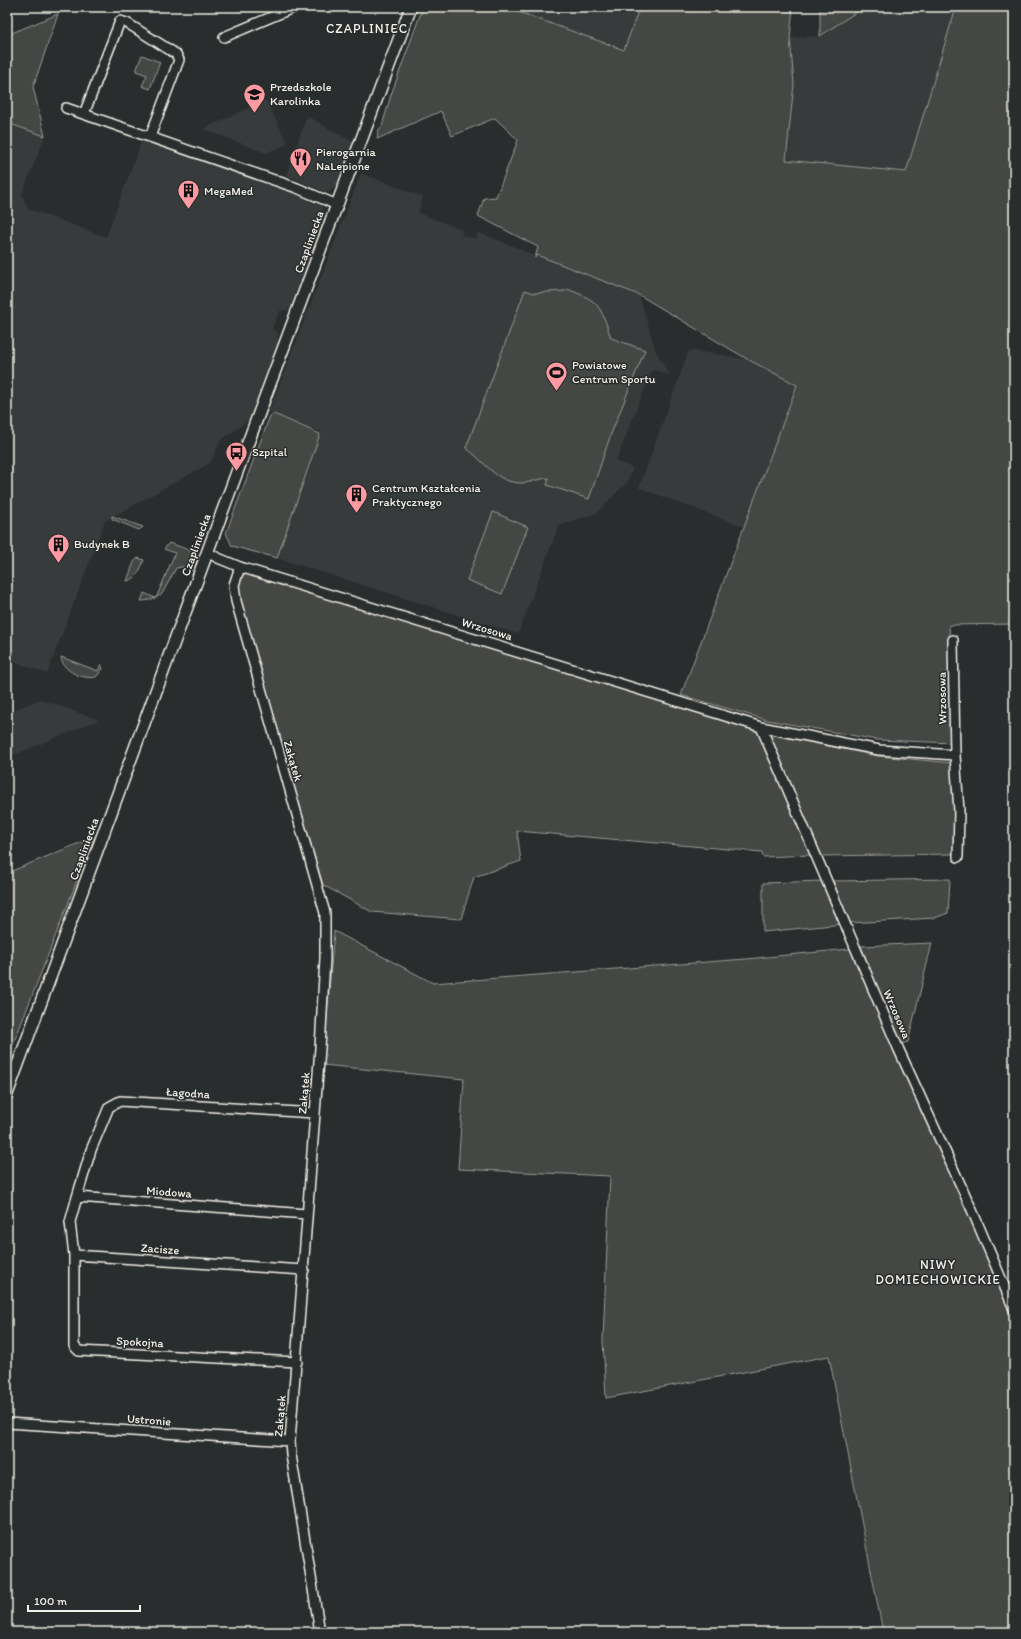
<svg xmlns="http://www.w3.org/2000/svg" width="1021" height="1639" font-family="Itim,sans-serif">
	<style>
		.built { fill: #373a3a }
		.green { fill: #444645; stroke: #9c9c96 }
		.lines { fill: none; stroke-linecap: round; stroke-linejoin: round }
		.minor-casing { stroke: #f4f1e8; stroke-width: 12 }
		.major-casing { stroke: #f4f1e8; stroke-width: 14 }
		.minor { stroke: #2a2d2e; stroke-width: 9 }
		.major { stroke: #2a2d2e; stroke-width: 11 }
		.labels { text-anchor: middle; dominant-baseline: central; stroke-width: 3; stroke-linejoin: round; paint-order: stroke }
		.poi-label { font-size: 12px; fill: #f4f1e8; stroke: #2a2d2e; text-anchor: start }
		.street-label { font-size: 12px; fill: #f4f1e8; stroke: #2a2d2e }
		.neighbourhood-label { font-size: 13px; letter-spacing: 1px; fill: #f4f1e8; stroke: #2a2d2e }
	</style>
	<rect width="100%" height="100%" fill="#2a2d2e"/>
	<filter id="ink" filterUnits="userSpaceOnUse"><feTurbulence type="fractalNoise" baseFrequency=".025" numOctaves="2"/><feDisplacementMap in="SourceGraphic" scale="8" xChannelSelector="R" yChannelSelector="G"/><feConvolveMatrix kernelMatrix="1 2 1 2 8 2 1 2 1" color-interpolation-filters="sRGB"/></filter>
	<g filter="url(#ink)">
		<!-- built -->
		<path class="built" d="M505,7h132l2,2 -15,41z
			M864,7h92l-50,165 -120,-12 8,-76 -4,-46 30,-2z
			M266,100l22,44 -22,9 -63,-24z
			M307,116l47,27 -17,43 -9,7 -42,-18z
			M7,124l38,12 -23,58 6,15 78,28 37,-100 91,31 88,38 4,9 -28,81 -10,14 -8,1 -8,18 5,3 2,12 -30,76 -28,20 -11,23 -105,58 -58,153 -40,-15z
			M361,173l62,24 -5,16 45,17 -2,5 15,4 2,-7 47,19 10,6 2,-2 102,40 17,57 14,23 -18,-5 -36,91 17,7 -6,14 -30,31 -38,12 -41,109 -241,-76 44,-126 -52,-20z
			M689,350l58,9 50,26 -53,142 -105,-39z
			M40,699l59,21 -90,37 -2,-4v-40z"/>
		<!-- green -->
		<path class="green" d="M423,7h82l119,43 15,-41 53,2 6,-4h95l-3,31 4,46 -8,76 120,12 50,-165h58v617l-65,1 3,81 3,37 -77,-3 -111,-20 -86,-25 116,-310 -50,-26 -108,-64 -102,-40 -2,3 3,-11 -60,-31 6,-18 12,-1 22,-57 -23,-22 -43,18 -11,-25 -64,28 1,-8 4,-5 9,-31z
			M820,7h44l-44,29z
			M58,14l-25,73 12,49 -38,-13v-88z
			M142,55l18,7 -10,27 -8,-3 5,-11 -11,-4z
			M567,289c33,12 33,16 44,49l34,12 -34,84 -22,65 -42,-14 2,-7c-9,0 -18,5 -27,5 -27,0 -37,-22 -56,-35l59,-158 9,3 31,-2z
			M274,414l46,20 -43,124 -45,-12 -6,-13 44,-117z
			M493,512l35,15 -26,67 -35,-14z
			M112,516l31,11 -4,3 -27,-11z
			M169,543c16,6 32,7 25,28l-12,-4 -6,1 -14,26c-6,4 -13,7 -21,7l3,-8 11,5 2,-2 18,-43 -11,-4z
			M138,558l6,2c-4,9 -6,19 -17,21l7,-19z
			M244,571l514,159 52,125 -47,2 -1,-5 -245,-21 4,30 -47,16 -13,42 -89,-7 -49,-27 -84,-282v-17z
			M61,657l37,14 3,-7 2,5 -7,8c-13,3 -34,-6 -35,-20z
			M768,732l31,8 79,16 75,7 3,43 -3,48 -132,2z
			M94,837l-87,223v-187z
			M950,879l-2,34 -13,5 -85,5 -17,-42z
			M823,881l20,43 -80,8v-49z
			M334,931l99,52 313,-24 104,-10 132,295 32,80v308h-131l-54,-276 -223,42 -3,-58 7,-164 -152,-7 6,-90 -141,-14z
			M932,943l-24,99 -9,2 -38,-98z"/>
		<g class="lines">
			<defs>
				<path id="minor" d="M224,37l71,-30
					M66,108l231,80 40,17
					M84,114l36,-93 7,2 49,31 3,6 -29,77
					M207,552l11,6 22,9 521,160 118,23 76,5
					M240,567l-6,18 2,16 89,312v45l-5,90 -30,393 1,14 29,177
					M953,640l2,115 4,56 -1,46
					M761,727l138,323 73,160 42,99
					M77,1197l-7,25 4,33 230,15
					M307,1214l-230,-17 14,-47 18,-43 11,-6 194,12
					M74,1255v91l5,5 218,11
					M7,1423l283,18"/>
				<path id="major" d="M7,1094l230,-622 174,-465"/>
			</defs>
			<!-- minor casing -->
			<use href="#minor" class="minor-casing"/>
			<!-- major casing -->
			<use href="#major" class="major-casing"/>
			<!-- minor -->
			<use href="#minor" class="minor"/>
			<!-- major -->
			<use href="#major" class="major"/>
		</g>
	</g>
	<!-- icons -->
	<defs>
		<symbol id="school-pin" viewBox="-11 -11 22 30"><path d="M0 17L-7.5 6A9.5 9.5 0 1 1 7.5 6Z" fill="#ff9aa2" stroke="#2a2d2e"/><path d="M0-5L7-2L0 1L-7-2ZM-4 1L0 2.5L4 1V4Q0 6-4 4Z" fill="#111"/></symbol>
		<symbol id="restaurant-pin" viewBox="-11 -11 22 30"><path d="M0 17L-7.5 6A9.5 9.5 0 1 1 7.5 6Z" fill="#ff9aa2" stroke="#2a2d2e"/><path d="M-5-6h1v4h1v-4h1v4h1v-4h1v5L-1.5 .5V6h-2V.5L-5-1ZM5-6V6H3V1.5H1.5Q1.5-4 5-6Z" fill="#111"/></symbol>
		<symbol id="building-pin" viewBox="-11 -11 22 30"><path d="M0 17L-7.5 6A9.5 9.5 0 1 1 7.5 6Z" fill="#ff9aa2" stroke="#2a2d2e"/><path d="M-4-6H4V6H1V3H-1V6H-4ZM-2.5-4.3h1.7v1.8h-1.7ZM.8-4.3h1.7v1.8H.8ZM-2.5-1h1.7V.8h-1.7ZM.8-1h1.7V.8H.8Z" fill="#111"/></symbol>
		<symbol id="stadium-pin" viewBox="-11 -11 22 30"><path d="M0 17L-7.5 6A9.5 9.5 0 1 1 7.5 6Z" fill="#ff9aa2" stroke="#2a2d2e"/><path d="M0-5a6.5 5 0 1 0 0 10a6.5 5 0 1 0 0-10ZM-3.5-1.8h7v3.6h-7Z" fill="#111"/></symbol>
		<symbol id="bus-pin" viewBox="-11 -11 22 30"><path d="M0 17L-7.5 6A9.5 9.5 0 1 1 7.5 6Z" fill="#ff9aa2" stroke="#2a2d2e"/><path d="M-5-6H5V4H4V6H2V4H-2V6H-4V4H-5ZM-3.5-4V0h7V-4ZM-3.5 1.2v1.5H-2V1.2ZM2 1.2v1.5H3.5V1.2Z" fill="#111"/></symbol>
	</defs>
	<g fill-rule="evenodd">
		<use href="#school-pin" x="242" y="82" width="25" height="34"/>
		<use href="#restaurant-pin" x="288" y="146" width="25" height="34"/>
		<use href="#building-pin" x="176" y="178" width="25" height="34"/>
		<use href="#stadium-pin" x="544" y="360" width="25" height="34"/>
		<use href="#bus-pin" x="224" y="440" width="25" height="34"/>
		<use href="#building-pin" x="344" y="482" width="25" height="34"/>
		<use href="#building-pin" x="46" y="532" width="25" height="34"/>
	</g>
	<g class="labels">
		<!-- poi labels -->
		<g class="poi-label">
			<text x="270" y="87">Przedszkole<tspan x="270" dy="14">Karolinka</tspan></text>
			<text x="316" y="152">Pierogarnia<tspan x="316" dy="14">NaLepione</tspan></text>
			<text x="204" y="191">MegaMed</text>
			<text x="572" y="365">Powiatowe<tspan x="572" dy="14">Centrum Sportu</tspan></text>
			<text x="252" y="452">Szpital</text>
			<text x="372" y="488">Centrum Kształcenia<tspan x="372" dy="14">Praktycznego</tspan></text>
			<text x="74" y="544">Budynek B</text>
		</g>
		<!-- street labels -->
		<g class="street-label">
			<text transform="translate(309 242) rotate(-70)">Czapliniecka</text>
			<text transform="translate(196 545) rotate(-70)">Czapliniecka</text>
			<text transform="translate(487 629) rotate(17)">Wrzosowa</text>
			<text transform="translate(942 698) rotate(-91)">Wrzosowa</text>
			<text transform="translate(293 761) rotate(74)">Zakątek</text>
			<text transform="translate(84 849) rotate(-70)">Czapliniecka</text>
			<text transform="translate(897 1014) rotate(67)">Wrzosowa</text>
			<text transform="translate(188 1093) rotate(4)">Łagodna</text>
			<text transform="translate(304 1093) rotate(-85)">Zakątek</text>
			<text transform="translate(169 1192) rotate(4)">Miodowa</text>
			<text transform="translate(160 1249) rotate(4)">Zacisze</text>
			<text transform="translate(140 1342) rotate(3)">Spokojna</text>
			<text transform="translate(280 1416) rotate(-85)">Zakątek</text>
			<text transform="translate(149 1420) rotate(4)">Ustronie</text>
		</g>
		<!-- neighbourhood labels -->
		<g class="neighbourhood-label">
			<text x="367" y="28">CZAPLINIEC</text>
			<text x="938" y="1264">NIWY<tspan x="938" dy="15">DOMIECHOWICKIE</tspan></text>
		</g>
	</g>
	<!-- margin -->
	<rect width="1021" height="1639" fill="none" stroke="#2a2d2e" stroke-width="24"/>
	<rect x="12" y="12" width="997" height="1615" fill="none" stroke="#f4f1e8" stroke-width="1.5" filter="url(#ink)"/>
	<!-- scale -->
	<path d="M28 1605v6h112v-6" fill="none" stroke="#f4f1e8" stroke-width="2"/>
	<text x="34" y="1605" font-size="12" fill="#f4f1e8" stroke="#2a2d2e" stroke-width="3" paint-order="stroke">100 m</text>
</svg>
